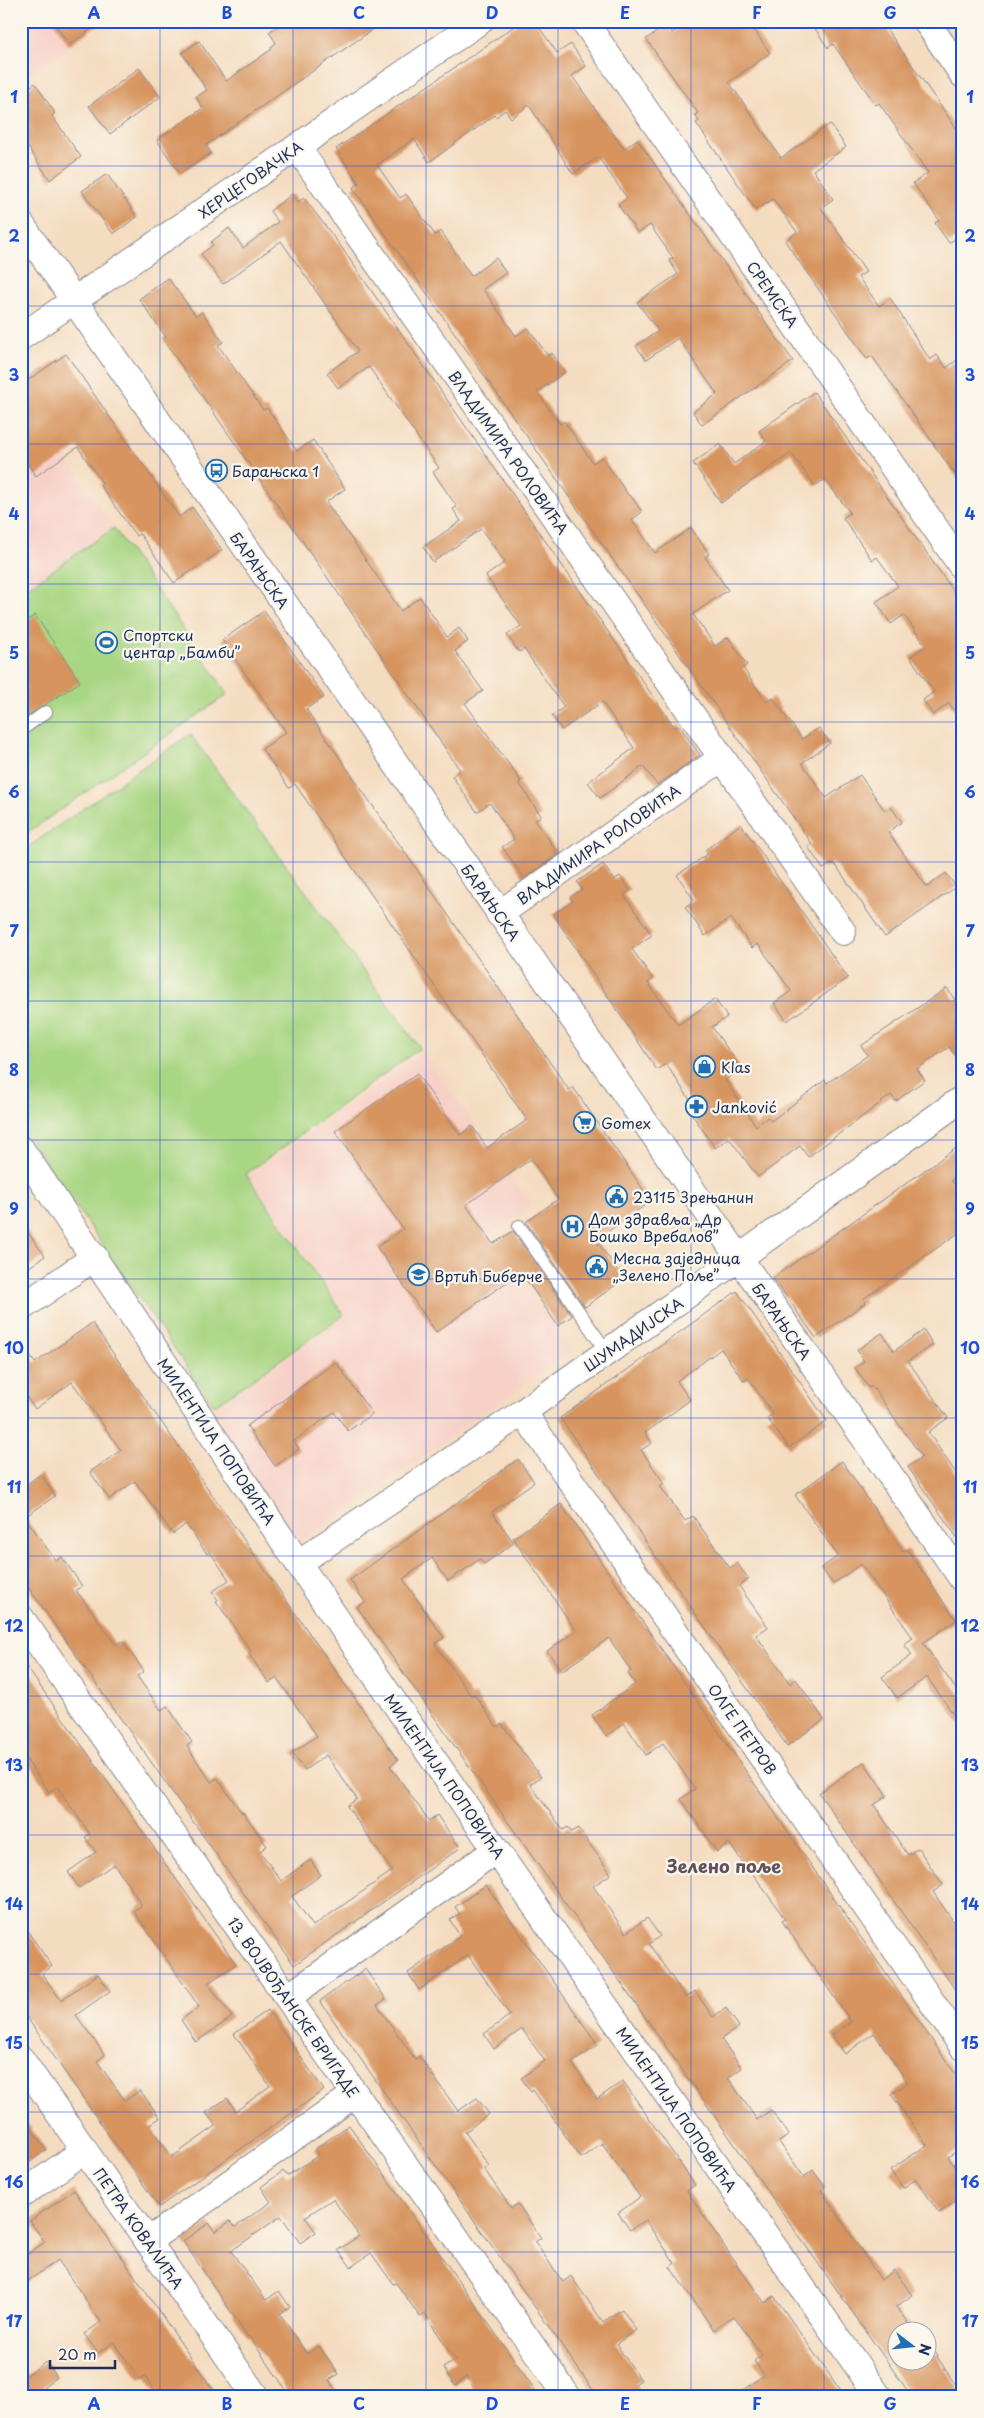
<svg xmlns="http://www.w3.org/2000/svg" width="984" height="2418" font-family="'Playpen Sans',sans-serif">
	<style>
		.built { fill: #f7d1c7 }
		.green { fill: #a9d683; stroke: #628270 }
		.building { fill: #d7945f }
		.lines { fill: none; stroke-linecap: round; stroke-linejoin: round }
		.service-casing { stroke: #88868f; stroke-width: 14 }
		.minor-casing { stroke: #88868f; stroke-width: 28 }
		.service { stroke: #fff; stroke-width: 12 }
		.minor { stroke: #fff; stroke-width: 26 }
		.grid { fill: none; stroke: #1d4ed8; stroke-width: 1; stroke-opacity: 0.55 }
		.labels { text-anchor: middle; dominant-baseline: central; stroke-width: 4.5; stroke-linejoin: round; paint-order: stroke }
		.street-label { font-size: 15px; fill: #1b2f5e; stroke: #fbf7ec }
		.poi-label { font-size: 15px; fill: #1b2f5e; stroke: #fbf7ec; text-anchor: start }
		.quarter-label { font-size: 18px; font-weight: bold; fill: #5d525e; stroke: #fbf7ec }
		.neatline { fill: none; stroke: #1d4ed8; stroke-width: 2 }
		.grid-label { font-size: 16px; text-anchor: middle; font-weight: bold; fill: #1d4ed8 }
	</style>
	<rect width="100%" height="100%" fill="#fbf7ec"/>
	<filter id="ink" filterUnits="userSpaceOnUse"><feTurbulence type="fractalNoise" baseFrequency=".02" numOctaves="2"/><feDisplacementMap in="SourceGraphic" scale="10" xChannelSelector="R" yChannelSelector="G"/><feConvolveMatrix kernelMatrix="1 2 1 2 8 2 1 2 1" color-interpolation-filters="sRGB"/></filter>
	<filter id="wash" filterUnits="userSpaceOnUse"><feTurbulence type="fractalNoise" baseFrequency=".0096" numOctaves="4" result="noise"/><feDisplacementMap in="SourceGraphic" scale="20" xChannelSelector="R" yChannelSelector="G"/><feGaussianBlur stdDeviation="1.12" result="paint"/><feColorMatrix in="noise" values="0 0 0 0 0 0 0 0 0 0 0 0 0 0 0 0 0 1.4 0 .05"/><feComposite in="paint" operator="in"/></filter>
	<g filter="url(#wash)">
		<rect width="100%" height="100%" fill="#f4dcc0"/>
		<!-- built -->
		<path class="built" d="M21,21h84l-84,59z
			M21,393l93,135 -93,64z
			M423,1052l108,153 -41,30 82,116 -278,196 -91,-129 144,-103 -98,-139z"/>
		<!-- green -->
		<path class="green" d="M114,528l114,166 -207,143v-245z
			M190,734l230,314 -174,126 98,141 -130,91 -193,-279v-275z"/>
		<g id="blocks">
			<!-- building -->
			<path class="building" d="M53,21h50l-34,24z
				M285,21h100l-179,124 5,8 -31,21 -23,-34 46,-32 -7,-11 11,-7 -25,-37 17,-12 27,40 46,-32 -1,-2 5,-4 -7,-11z
				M522,21h13l22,32 14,-9 15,22 -14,10 52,73 13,-10 156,222 -91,64 -9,-13 24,-18 -39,-56 -32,22 -10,-14 22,-15 -21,-29 41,-28 -9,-14 4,-2 -23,-33 -12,8 -20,-28 9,-7 -29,-41 -25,17 -44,-69 -18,13 -6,-8 -9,7 -1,-2 -66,47 -15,-23 -37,26 23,33 6,-4 29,41 6,-4 30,45 25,-18 10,15 -23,16 33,47 12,-8 20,28 4,-3 13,19 -28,20 23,32 4,-3 29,42 9,-6 27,39 1,-1 12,17 -10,8 23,33 36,-25 18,26 -4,3 23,33 -35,24 22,32 13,-9 19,28 -4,3 23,34 7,-4 29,41 17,-11 11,15 -28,20 24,35 34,-23 25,36 6,-4 11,15 -14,10 39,55 19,-14 10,14 -71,50 -48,-70 -4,-4 -10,6 -15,-22 4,-3 -459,-656 6,-5 -23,-34z
				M689,21h59l22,32 -41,29 52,76 49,-34 16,23 -33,23 20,29 -12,9 45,64 -8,5 21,29 11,-8 40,62 7,-5 9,13 17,-12v130l-91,-130 -5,3 -82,-118 12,-9 -24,-33 -17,11 -60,-87 3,-2 -4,-6 3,-2 -52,-74 21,-14 5,8z
				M810,21h71l82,117v95l-14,10 -14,-20 4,-3 -26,-37 15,-10 -49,-70 -3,2 -43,-61 -5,4z
				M139,68l21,29 -50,37 -21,-28z
				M35,83l20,30 -3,3 29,41 -31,23 -29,-43v-44z
				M107,174l30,43 -24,17 -31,-43z
				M292,194l6,8 6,-4 35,46 336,484 4,-3 21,30 -43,30 -14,-19 -43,32 -12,-16 46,-34 -32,-46 -40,28 -10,-14 12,-9 -40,-58 -5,3 -12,-17 14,-9 -35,-50 19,-14 -24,-33 -48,33 -10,-15 38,-26 -8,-12 4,-2 -24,-35 6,-4 -70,-101 -31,21 -11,-15 31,-22 -77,-110 -58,43 -22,-30 12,-9 -2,-3 18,-14 14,20 35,-26 -8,-11z
				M168,278l28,38 6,-4 21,30 -5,3 45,65 4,-2 30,43 16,-11 32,49 -19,13 75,109 19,-14 27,40 12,-9 9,13 -13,10 28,40 -18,12 56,78 -2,2 22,33 -6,4 21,30v6l-32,22 -22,-31 12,-8 -24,-36 -13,9 -25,-36 8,-6 -297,-431 3,-2 -27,-38z
				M66,354l113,163 13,-10 30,43 -48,33 -34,-49 -4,2 -36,-51 3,-1 -25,-37 -42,29 -15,-22v-69z
				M814,392l149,213v117l-14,-19 -16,12 -10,-15 11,-8 -24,-35 16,-11 -22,-31 -13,9 -15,-22 22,-16 -21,-29 -5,3 -29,-42 7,-5 -25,-34 -10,7 -24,-33 -70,50 -28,-40 27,-19 14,20 32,-23 -7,-10z
				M264,611l60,86 -18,12 263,381 4,-3 78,114 -55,39 28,39 -39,28 -59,-85 32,-23 -27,-40 -65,46 27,39 20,-13 59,85 -14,10 -37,-54 -85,60 -59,-85 26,-18 -68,-98 82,-57 43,61 12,-9 15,22 40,-28 -232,-336 -6,4 -27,-39 24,-17 -64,-92z
				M35,615l45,67 -59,38v-95z
				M741,824l107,154 -61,43 -13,-18 17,-12 -33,-47 -6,4 -21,-30 -26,18 -20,-29 9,-7 -17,-25 31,-21 -3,-4z
				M603,864l11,16 6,-4 10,14 -6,5 28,40 -20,14 21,30 -5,4 30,42 37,-26 12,18 -15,10 29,41 -16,12 31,46 12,-9 3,4 54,-41 2,3 41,-28 -7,-9 86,-58 8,12 8,-5v71l-14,-19 -32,22 8,11 -29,21 -5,-6 -83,62 -8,-11 -42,31 -29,-39 -14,10 -28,-41 5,-4 -26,-39 -9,6 -104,-156 20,-13 -3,-4 12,-8 -5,-7z
				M963,1143v28l-12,9 12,17v33l-100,69 2,4 -49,35 -43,-60z
				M21,1223l24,33 -24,17z
				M737,1291l90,130 -38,27 -22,-30 6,-4 -25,-36 -4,3 -23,-32 -44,32 13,19 -45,33 7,10 -11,7 23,33 -4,3 25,35 8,-5 37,52 7,-5 12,16 -10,7 29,41 -12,8 34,49 6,-5 28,41 -37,26 -227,-328z
				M92,1323l306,437 -8,6 39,55 8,-6 23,33 -166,117 -273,-388v-89l20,-14 14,22 -30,21 31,44 6,-4 20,29 -6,4 40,55 6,-4 22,30 -7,5 24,34 6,-4 25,36 -5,4 24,36 6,-4 25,35 1,-1 24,34 -7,5 21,30 29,-21 11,15 -29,21 21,30 79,-55 -45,-65 10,-7 -31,-44 -21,15 -13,-17 25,-17 -40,-58 -8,5 -21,-30 3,-2 -35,-50 2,-1 -6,-8 17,-12 -19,-28 -3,2 -21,-30 -13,10 -38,-53 -26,18 -19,-27 31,-22 -49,-68 -37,27 -14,-20v-46l14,20z
				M924,1330l9,15 -25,16 40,57 -20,14 30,44 -2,1 7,10v59l-55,-79 14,-10 -50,-71 -3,2 -14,-20 9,-7 -7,-11 25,-17 12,18z
				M336,1362l36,52 -24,17 -14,-19 -40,29 5,8 -24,17 -28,-40z
				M518,1459l16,23 -42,30 22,31 -30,21 -4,-5 -32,22 -16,-23 -29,21 41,59 -9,6 36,52 3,-2 23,33 5,-3 39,53 -11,7 33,46 5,-3 3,5 7,-4 33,46 -18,12 33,47 21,-15 13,18 -11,8 37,54 9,-7 18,26 13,-9 13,19 -18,12 21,29 -14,10 29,42 14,-10 18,25 -10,7 25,35 9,-7 12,17 -4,3 60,90 13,-10 18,25 -16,12 17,23h-17v30h30v-10l4,5 4,-3 29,45h-51l-555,-790 8,-5 -15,-22z
				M842,1461l61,91 4,-3 49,71 -33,23 40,56v29l-36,-51 -30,21 -15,-21 30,-22 -8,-11 9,-6 -52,-74 -28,20 -12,-16 17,-12 -43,-61z
				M561,1504l402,581v62l-15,10 15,20v19l-24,17 -23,-34 -13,9 -13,-18 37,-25 -36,-51 17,-11 -34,-50 -29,21 -13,-19 19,-13 -69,-101 3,-2 -34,-48 -2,1 -20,-29 -12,9 -36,-53 14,-10 -32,-46 -17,12 -22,-32 -18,13 -14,-21 43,-31 -7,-11 3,-2 -22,-33 -47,33 -15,-20 29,-20 -63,-93z
				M21,1659l215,305 -28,19 24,34 -36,25 -15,-22 18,-13 -65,-96 8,-6 -28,-41 -35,24 -11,-16 28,-20 -11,-15 5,-3 -33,-47 -8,5 -28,-40z
				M864,1762l23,34 -13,9 34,50 10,-7 25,37 -10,7 30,43v66l-144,-208z
				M486,1885l112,160 -26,18 25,36 26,-18 72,104 -8,6 54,80 24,32 9,-7 71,101h-112l31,-22 -10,-14 8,-6 -28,-39 -20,14 -44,-63 5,-4 -30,-43 -15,10 -12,-17 22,-16 -38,-54 -21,15 -48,-68 -2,2 -10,-14 24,-17 -23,-32 -28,20 -10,-15 26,-19 -42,-60 -49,35 -11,-17 52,-37 -10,-16 10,-6 -5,-7z
				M21,1922l31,44 -10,8 19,26 37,-26 12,17 -34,24 29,40 -8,6 28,40 15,-11 20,28 -11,7 23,32 44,-31 -10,-13 21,-15 9,13 34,-25 -36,-52 34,-24 56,80 -165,117 -138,-198z
				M365,1969l21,30 -9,6 38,54 4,-3 39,55 19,-13 12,16 -24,18 24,34 -5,3 27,39 7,-4 23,34 -6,4 28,40 8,-6 32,46 19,-13 14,21 -20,14 25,36 -6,4 9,13h-46l-278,-396z
				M21,2114l25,36 -25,18z
				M349,2125l135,192 56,80h-60l-14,-20 -11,9 -12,-18 12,-8 -30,-46 -5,3 -24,-34 -3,1 -22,-31 -20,14 -13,-17 21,-14 -26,-37 -28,18 11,15 -16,11 -19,-27 -50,35 35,49 13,-9 11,16 -10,7 27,40 12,-8 20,28 -10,6 12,17h-50l-42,-61 -1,1 -65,-96 26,-18 6,9 15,-11 5,6 36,-25 -10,-15 22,-16 4,5 32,-21 -4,-6z
				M74,2190l58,82 86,125h-59l-14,-20 -5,3 -26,-38 -16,11 -14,-19 17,-12 -43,-62 -37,26v-27l24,-17 -15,-21z
				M46,2362l11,15 -13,9 7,11h-30v-18z"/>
		</g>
	</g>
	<g filter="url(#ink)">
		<use href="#blocks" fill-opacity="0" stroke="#88868f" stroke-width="1"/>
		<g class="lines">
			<defs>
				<path id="service" d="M21,730l25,-18
					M519,1226l88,126"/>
				<path id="minor" d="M584,21l379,547
					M926,21l37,54
					M297,147l546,785
					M21,224l942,1356
					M21,337l459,-316
					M499,914l223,-156
					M21,1149l277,414 198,287 383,547
					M21,1308l74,-51
					M523,1412l440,635
					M298,1563l225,-151 440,-314
					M21,1618l547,779
					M288,1997l208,-147
					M21,2059l235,338
					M21,2195l64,-45
					M148,2241l207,-147"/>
			</defs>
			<!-- service casing -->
			<use href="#service" class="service-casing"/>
			<!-- minor casing -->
			<use href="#minor" class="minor-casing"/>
			<!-- service -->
			<use href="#service" class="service"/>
			<!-- minor -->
			<use href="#minor" class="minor"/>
		</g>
	</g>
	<!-- grid -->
	<path class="grid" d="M160,21v2376M293,21v2376M426,21v2376M558,21v2376M691,21v2376M824,21v2376M21,166h942M21,306h942M21,444h942M21,584h942M21,722h942M21,862h942M21,1001h942M21,1140h942M21,1279h942M21,1418h942M21,1556h942M21,1696h942M21,1835h942M21,1974h942M21,2112h942M21,2252h942"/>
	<!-- icons -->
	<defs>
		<symbol id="bus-ring" viewBox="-11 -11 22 22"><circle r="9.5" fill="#fbf7ec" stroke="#1f6fb2" stroke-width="1.5"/><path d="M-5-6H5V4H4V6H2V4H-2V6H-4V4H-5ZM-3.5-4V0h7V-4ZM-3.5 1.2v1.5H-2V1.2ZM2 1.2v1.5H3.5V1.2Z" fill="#1f6fb2"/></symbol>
		<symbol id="stadium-ring" viewBox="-11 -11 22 22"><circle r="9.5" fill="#fbf7ec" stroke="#1f6fb2" stroke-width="1.5"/><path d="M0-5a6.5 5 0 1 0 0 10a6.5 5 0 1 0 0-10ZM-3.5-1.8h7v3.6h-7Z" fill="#1f6fb2"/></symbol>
		<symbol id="shop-ring" viewBox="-11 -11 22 22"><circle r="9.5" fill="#fbf7ec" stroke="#1f6fb2" stroke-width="1.5"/><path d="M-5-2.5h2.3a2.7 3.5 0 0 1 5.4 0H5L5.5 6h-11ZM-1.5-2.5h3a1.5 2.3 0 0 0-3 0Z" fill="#1f6fb2"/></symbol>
		<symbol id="pharmacy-ring" viewBox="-11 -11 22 22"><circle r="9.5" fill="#fbf7ec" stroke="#1f6fb2" stroke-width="1.5"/><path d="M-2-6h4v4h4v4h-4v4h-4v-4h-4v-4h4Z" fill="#1f6fb2"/></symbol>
		<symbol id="supermarket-ring" viewBox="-11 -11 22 22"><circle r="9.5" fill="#fbf7ec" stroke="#1f6fb2" stroke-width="1.5"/><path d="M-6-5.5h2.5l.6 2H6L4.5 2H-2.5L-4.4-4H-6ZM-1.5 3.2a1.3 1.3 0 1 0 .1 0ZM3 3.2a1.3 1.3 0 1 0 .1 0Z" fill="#1f6fb2"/></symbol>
		<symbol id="civic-ring" viewBox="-11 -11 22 22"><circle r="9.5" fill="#fbf7ec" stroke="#1f6fb2" stroke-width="1.5"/><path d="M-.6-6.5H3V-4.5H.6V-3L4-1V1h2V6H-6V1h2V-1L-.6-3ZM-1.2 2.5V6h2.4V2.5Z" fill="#1f6fb2"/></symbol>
		<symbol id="hospital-ring" viewBox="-11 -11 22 22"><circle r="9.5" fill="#fbf7ec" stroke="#1f6fb2" stroke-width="1.5"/><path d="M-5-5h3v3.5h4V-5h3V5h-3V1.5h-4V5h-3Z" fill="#1f6fb2"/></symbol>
		<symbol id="school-ring" viewBox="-11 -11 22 22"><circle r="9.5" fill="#fbf7ec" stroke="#1f6fb2" stroke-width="1.5"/><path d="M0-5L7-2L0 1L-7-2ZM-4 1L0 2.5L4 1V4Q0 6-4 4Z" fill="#1f6fb2"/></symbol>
	</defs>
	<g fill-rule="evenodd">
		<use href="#bus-ring" x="204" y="458" width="25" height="25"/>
		<use href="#stadium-ring" x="94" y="630" width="25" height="25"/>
		<use href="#shop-ring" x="692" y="1054" width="25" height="25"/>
		<use href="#pharmacy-ring" x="684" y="1094" width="25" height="25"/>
		<use href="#supermarket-ring" x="572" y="1110" width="25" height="25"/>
		<use href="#civic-ring" x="604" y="1184" width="25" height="25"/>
		<use href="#hospital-ring" x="560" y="1214" width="25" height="25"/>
		<use href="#civic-ring" x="584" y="1254" width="25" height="25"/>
		<use href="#school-ring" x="406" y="1262" width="25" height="25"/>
	</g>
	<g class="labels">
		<!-- street labels -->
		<g class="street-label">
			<text transform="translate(250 179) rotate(-35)">ХЕРЦЕГОВАЧКА</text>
			<text transform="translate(773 294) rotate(55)">СРЕМСКА</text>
			<text transform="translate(509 452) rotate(55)">ВЛАДИМИРА РОЛОВИЋА</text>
			<text transform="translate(260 570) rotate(55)">БАРАЊСКА</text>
			<text transform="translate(598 844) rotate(-35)">ВЛАДИМИРА РОЛОВИЋА</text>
			<text transform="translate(491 902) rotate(55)">БАРАЊСКА</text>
			<text transform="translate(782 1321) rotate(55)">БАРАЊСКА</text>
			<text transform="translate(633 1334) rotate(-35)">ШУМАДИЈСКА</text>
			<text transform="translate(217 1441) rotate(56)">МИЛЕНТИЈА ПОПОВИЋА</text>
			<text transform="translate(743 1729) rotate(55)">ОЛГЕ ПЕТРОВ</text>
			<text transform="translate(445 1776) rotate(55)">МИЛЕНТИЈА ПОПОВИЋА</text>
			<text transform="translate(294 2007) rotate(55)">13. ВОЈВОЂАНСКЕ БРИГАДЕ</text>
			<text transform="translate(677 2109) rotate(55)">МИЛЕНТИЈА ПОПОВИЋА</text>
			<text transform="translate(139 2228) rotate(55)">ПЕТРА КОВАЛИЋА</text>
		</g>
		<!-- poi labels -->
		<g class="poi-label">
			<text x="232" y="470">Барањска 1</text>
			<text x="123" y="634">Спортски<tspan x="123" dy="17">центар „Бамби”</tspan></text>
			<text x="721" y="1066">Klas</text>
			<text x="712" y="1106">Janković</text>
			<text x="601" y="1122">Gomex</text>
			<text x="633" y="1196">23115 Зрењанин</text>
			<text x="589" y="1218">Дом здравља „Др<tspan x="589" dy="17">Бошко Вребалов”</tspan></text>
			<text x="613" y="1257">Месна заједница<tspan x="613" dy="17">„Зелено Поље”</tspan></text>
			<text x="434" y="1275">Вртић Биберче</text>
		</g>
		<!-- quarter labels -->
		<g class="quarter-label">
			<text x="724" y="1865">Зелено поље</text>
		</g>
	</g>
	<!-- margin -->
	<rect width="984" height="2418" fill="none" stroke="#fbf7ec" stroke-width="55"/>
	<!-- north arrow -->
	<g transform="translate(912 2346) rotate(106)"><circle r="24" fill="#fbf7ec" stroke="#a1a7b3"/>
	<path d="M0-4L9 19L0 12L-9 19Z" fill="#1f6fb2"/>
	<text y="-8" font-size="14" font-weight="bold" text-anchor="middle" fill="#1b2f5e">N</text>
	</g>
	<!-- scale -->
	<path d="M50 2360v8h65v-8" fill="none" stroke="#1b2f5e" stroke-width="2.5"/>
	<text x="58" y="2360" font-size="15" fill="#1b2f5e" stroke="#fbf7ec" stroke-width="4" paint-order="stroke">20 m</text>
	<rect x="28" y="28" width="928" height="2362" class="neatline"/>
	<g class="grid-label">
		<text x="94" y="19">A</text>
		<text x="227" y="19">B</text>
		<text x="359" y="19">C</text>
		<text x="492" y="19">D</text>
		<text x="625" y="19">E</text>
		<text x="757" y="19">F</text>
		<text x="890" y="19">G</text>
		<text x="14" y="103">1</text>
		<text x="970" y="103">1</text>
		<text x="14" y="242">2</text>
		<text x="970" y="242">2</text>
		<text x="14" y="381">3</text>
		<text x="970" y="381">3</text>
		<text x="14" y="520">4</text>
		<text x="970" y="520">4</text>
		<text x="14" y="659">5</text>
		<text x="970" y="659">5</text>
		<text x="14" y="798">6</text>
		<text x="970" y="798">6</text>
		<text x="14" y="937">7</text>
		<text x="970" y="937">7</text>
		<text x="14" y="1076">8</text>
		<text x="970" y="1076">8</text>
		<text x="14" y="1215">9</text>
		<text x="970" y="1215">9</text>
		<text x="14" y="1354">10</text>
		<text x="970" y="1354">10</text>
		<text x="14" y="1493">11</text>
		<text x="970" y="1493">11</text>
		<text x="14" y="1632">12</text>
		<text x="970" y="1632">12</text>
		<text x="14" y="1771">13</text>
		<text x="970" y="1771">13</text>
		<text x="14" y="1910">14</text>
		<text x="970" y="1910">14</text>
		<text x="14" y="2049">15</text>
		<text x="970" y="2049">15</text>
		<text x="14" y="2188">16</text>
		<text x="970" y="2188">16</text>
		<text x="14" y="2327">17</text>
		<text x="970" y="2327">17</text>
		<text x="94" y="2410">A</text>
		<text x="227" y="2410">B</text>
		<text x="359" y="2410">C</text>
		<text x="492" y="2410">D</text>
		<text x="625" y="2410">E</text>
		<text x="757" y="2410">F</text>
		<text x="890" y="2410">G</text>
	</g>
</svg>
